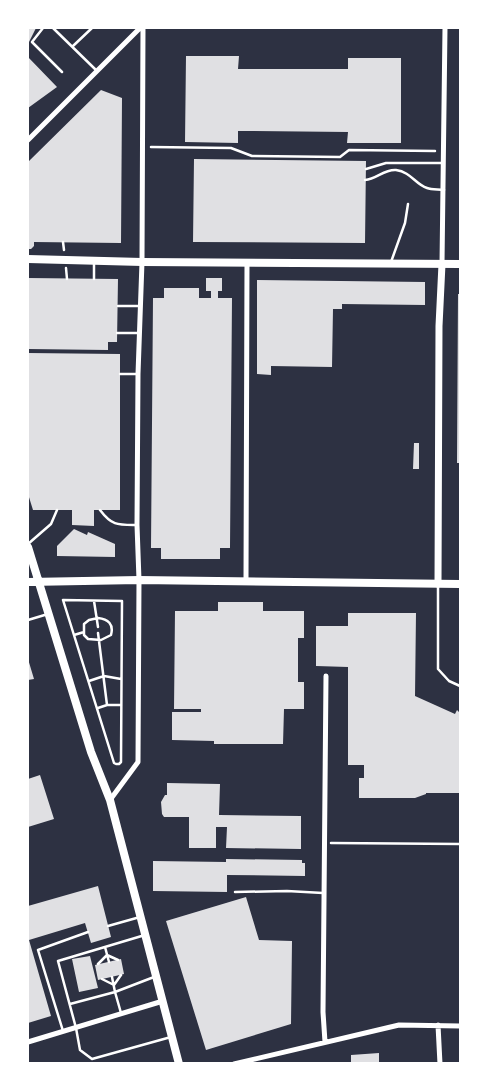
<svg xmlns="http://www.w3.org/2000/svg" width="488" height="1091" font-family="'Titillium Web',sans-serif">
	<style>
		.building { fill: #e0e0e3 }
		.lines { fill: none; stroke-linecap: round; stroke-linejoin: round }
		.path { stroke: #fff; stroke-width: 2.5 }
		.service { stroke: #fff; stroke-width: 2.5 }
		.minor { stroke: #fff; stroke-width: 5 }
		.tertiary { stroke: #fff; stroke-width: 7 }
		.secondary { stroke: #fff; stroke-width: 8 }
	</style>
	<rect width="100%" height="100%" fill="#2d3142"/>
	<!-- building -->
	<path class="building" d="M28,28h8l-8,16z
		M186,56h53l-1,13h110v-11h53v85h-54l1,-11 -94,-1h-16v12l-53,-1z
		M28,57l29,30 -29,21z
		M101,90l21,8 -1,145 -87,-1v4l-3,3h-3v-87z
		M194,159l172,2 -1,82 -172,-1z
		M28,278l90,1 -1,63h-9v8l-80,-1z
		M206,278h16v13h-4v7h14l-2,250h-10v11h-59v-11h-10l2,-250h11v-10h35v10h12v-7h-5z
		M257,280l168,2v23l-83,-1v5h-9l-1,58 -61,-1v9l-14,-1z
		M458,294h2v169h-3z
		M28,353l92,1v156h-26v16l-22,-1v-15h-39l-5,-16z
		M414,443h5v26h-6z
		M74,529l13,6 1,-3 27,12v13l-58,-1v-10z
		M218,602h45v9h41v27h-6v44h6v27h-20l-1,35h-69v-3l-42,-1v-28h29v-3h-27l1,-98h43z
		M348,613h68l-1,83 40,18 2,-4 3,3v80h-34v1l-11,4h-56v-20h5v-13h-16v-98l-32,-1v-40h32z
		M28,659l6,20 -6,1z
		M40,775l14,44 -26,8v-48z
		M167,783l53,1 -1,31 82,1v33l-75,-1 1,-21h-11v21h-27v-31h-25l-2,-3 -1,-12 4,-7h2z
		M226,859l76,1v3h3v13l-78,-1v17l-74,-1v-30l73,1z
		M98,886l13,51 -20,6 -6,-20 -56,17 22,76 -23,7v-117z
		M246,897l13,43 33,1 -1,83 -85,26 -40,-129z
		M90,956l8,32 -19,4 -7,-33z
		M121,959l3,15 -26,6 -3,-15z
		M379,1053v11h-28v-9z"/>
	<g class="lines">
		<!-- path -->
		<path class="path" d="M151,147l80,1 21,8 88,1 9,-7 86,1
			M63,242l1,8
			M66,268l1,11
			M63,600l59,1 -1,161 -2,2h-3l-2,-1z
			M94,601l4,26
			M98,618c10,1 16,6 13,17l-10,5 -13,-1 -4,-4v-11l5,-4z
			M74,635l10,-3
			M89,681l15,-5 17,3
			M107,705h14
			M98,708l9,-3 -9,-72
			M331,843l129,1"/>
		<!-- service -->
		<path class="service" d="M43,28l-11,14 30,30
			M53,28l44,43
			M73,46l19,-18
			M366,169l20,-6h57
			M365,180c12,-1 19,-11 31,-10 15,2 19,14 31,18 5,2 12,1 17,2
			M391,262l14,-39 3,-19
			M94,279v-17
			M118,306h22
			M117,333h21
			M120,374h17
			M100,510c12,16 18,15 37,15
			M28,544l23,-20 6,-14
			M438,584v85l11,12 11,5
			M28,620l20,-6
			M235,892l52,-1 36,2
			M108,926l32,-9
			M145,935l-87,26 18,67 4,22 12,9 79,-22
			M105,947l4,15
			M98,964l9,-9 11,5
			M112,977l3,15 39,-15
			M102,979l12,6 7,-10
			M70,1004l45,-12 6,21
			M63,1031l-25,-81 50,-18"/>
		<!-- minor -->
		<path class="minor" d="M28,140l112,-112
			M442,264l3,-236
			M246,581l1,-318
			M110,800l28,-38 1,-182 -2,-55 1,-151 4,-112 1,-234
			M438,1025l2,39
			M28,1042l135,-41
			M325,1042l-2,-30 3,-336
			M234,1064l165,-39 61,1"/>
		<!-- tertiary -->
		<path class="tertiary" d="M438,584l1,-258 3,-62"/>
		<!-- secondary -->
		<path class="secondary" d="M28,259l114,3 318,2
			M28,547l63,205 19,48 69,264
			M28,582l111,-2 321,4"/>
	</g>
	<!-- border -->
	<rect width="488" height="1091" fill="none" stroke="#ffffff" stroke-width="58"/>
</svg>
